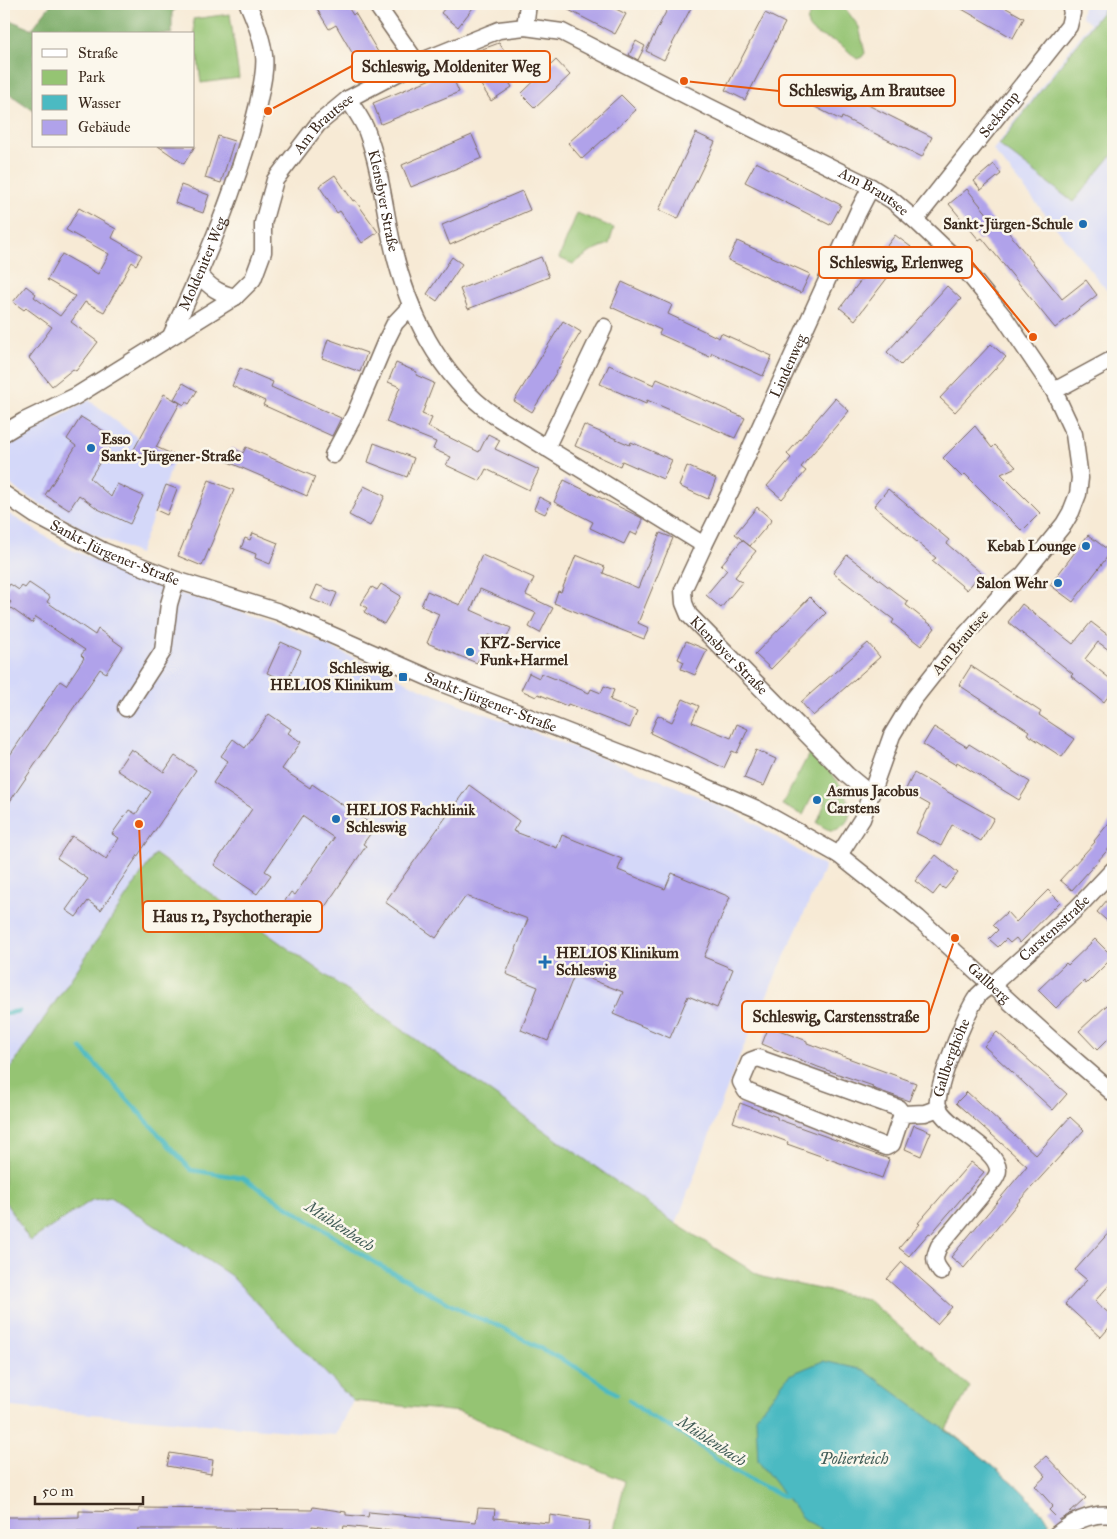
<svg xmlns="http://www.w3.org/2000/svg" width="1117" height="1539" font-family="'IM FELL Great Primer',serif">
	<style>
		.built { fill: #d4d8f9 }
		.green { fill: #95c473; stroke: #687748 }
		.forest { fill: #78aa65; stroke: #5a6a42 }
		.water { fill: #4bbac2; stroke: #437270 }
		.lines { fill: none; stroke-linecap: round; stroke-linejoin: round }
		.stream { stroke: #4bbac2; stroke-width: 4.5 }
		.building { fill: #b0a2ea }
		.street-casing { stroke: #7d6d5e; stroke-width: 19 }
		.street { stroke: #fff; stroke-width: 16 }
		.poi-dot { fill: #1f6fb2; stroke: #fbf7ec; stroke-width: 2 }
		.labels { text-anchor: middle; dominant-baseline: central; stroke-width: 5; stroke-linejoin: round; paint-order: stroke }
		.street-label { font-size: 15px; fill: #3b2a1e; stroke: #fbf7ec }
		.poi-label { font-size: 15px; font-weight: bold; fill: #3b2a1e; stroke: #fbf7ec; text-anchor: start }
		.water-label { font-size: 16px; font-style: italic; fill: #415c57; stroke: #fbf7ec }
		.leader { fill: none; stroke: #e8590c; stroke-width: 2 }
		.callout-dot { fill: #e8590c; stroke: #fbf7ec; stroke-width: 2 }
		.callout { fill: #fbf7ec; stroke: #e8590c; stroke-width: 2 }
		.callout-label { font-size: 16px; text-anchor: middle; font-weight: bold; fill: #3b2a1e }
	</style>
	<rect width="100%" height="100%" fill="#fbf7ec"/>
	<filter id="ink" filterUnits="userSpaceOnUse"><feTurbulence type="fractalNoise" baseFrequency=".02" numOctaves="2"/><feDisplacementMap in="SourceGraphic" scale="10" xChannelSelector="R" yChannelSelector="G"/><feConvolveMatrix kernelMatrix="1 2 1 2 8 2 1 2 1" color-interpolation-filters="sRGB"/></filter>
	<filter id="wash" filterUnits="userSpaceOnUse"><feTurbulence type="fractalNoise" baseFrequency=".0096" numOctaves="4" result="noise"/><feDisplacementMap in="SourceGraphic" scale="20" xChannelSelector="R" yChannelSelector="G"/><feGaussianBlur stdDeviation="1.12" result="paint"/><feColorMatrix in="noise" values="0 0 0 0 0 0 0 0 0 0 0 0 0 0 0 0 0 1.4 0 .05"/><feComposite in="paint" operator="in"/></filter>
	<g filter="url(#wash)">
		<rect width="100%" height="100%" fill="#f7ead5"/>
		<!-- built -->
		<path class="built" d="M1084,4h29v294l-120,-148 97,-127 -9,-7z
			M89,400l50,39 37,16 -37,99 -55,-24 -67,-40 -13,-12v-30z
			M4,511l54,33 107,45 107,31 156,72 245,93 73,33 79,49 -86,190 -63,167 -520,-370 -152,224z
			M111,1197l119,78 123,126 -18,34 -324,-28 -7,4v-211l26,41 62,-41z"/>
		<!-- green -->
		<path class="green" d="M1108,4h5v150l-40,48 -74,-57z
			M821,6l24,2 14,19 6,26 -3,4 -5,2c-7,-6 -14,-14 -23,-18 -6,-3 -13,-4 -19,-8 -15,-10 -5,-21 6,-27z
			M230,14l9,64 -38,5 -8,-64z
			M577,213l37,15 -5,16 -15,6 -21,14 -14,-6z
			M811,750c13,15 58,58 30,77 -9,7 -16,1 -24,-4l9,-23 -13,-5 -10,20 -21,-10z
			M155,854l521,370 86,53 105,22 103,88 -24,42 36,28 39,33 29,32 -14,13h-423l12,-54 -165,-69 -107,-11 -123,-126 -119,-78 -19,3 -62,41 -26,-41v-122z"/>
		<!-- forest -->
		<path class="forest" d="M51,4h132l-11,8v22h-138v77l-30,-21v-60l8,-9 20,8z"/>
		<!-- water -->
		<path class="water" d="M823,1361l41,9 118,87 39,33 29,32 -14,13h-205l-29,-17 -44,-57 -2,-44 33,-42z"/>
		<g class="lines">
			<!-- stream -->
			<path class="stream" d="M4,1014l15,-3
				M81,1048l110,122 52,8 134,86 93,51 25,9 92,49 30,21
				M629,1400l19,15 35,19 50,37 52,26"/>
		</g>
		<g id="blocks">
			<!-- building -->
			<path class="building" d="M314,4h32l7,11 2,-2 23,39 -20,11 -22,-38 -7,4z
				M448,4h28l-18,23 -17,-14z
				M557,4h49l20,10 -11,20z
				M670,4h23l-29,56 -18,-9z
				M953,4h46l25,14 -11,20z
				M765,13l20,10 -40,77 -20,-10z
				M636,41l9,5 -7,14 -9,-5z
				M499,43l9,13 -11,8 15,23 -21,14 -22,-35 -3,-11z
				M556,60l14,15 -35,33 -14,-14z
				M450,71l9,21 -78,32 -8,-21z
				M810,82l40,20 2,-5 80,40 -10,20 -80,-40 -1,3 -40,-20z
				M621,95l15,15 -54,49 -14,-16z
				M696,133l19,9 -37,77 -19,-9z
				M472,135l10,23 -71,29 -9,-22z
				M218,136l16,5 -13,42 -16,-5z
				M158,146h37l-11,18z
				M756,162l85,43 -11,20 -85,-43z
				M994,164l7,10 -20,16 -7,-9z
				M335,175l18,26 2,-1 23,32 -16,11 -22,-32 -3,2 -18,-27z
				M181,185l28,10 -6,18 -28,-10z
				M967,189l30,37 4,-3 61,76 24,-19 11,15 -42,33 -73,-90 -3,2 -30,-36z
				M522,191l8,19 -80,35 -8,-20z
				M79,208l37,21 -4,9 30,17 -6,10 -4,-3 -28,50 -19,-10 -14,20 27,20 -22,29 -3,-2 -21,17 -23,-28 23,-31 -26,-19 -2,2 -11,-8 13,-16 10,8 -2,3 26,19 15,-20 -28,-16 15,-26 36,20 11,-20 -43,-24z
				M895,235l16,12 -56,73 -15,-12z
				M737,241l73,33 -9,19 -73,-33z
				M452,257l10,7 -25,37 -10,-7z
				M541,257l8,20 -81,32 -8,-20z
				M622,282l50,23 -4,9 51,24 2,-5 51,23 -9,20 -51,-23 -2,4 -51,-23 2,-4 -50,-23z
				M947,286l14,13 -60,66 -14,-13z
				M563,321l18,11 -49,80 -18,-11z
				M328,339l39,14 -7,19 -38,-14z
				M991,344l15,13 -51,55 -15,-14z
				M396,363l21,9 -1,3 18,8 -12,31 10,4 -4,9 51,25 9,-18 12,6 -5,9 44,21 -10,20 -43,-21 -6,12 -34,-16 5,-8 -18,-8 3,-7 -50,-20 14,-35 -12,-5z
				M609,365l45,20 3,-6 88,39 -10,20 -88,-38 -1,4 -46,-20z
				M240,368l33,14 -2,5 70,31 -9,18 -69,-31 2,-4 -33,-15z
				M183,383l14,8 -8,13 -3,-2 -2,3 -10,-6z
				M164,394l16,9 -24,44 18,8 -5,11 -36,-15z
				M835,398l14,13 -48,56 5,4 -24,28 -15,-13 24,-28 -4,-4z
				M81,417l34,21 -25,40 21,19 6,-13 26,12 -13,28 -32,-15 -19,-14 -10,15 -24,-15 31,-49 -9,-7z
				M584,425l46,20 1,-3 41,18 -9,19 -41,-18 -2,5 -45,-20z
				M975,426l17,22 3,-3 21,22 -15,7 39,39 -18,18 -57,-57 -3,3 -19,-19z
				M374,443l40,15 -7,19 -39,-15z
				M246,447l69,30 -8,19 -81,-35 5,-13 12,5z
				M687,466l29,13 -8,20 -29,-13z
				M209,480l25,10 -32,76 -24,-10z
				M564,480l78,38v5l-6,12 -6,-3 -6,12 -34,-16 3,-6 -39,-20z
				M166,485l11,4 -10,26 -11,-5z
				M364,486l21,10 -15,30 -21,-11z
				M888,489l61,51 -2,4 34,29 -14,17 -35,-29 4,-3 -62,-52z
				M539,497l12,6 -6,11 -11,-5z
				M757,507l15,13 -22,26 -15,-12z
				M253,533l25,10 -8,21 -15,-6 1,-4 -15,-6 4,-10 5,2z
				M660,533l13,5 -35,85 11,5 -5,11 -90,-36 4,-12 3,1 15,-37 29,12 -2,6 35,15z
				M1088,535l23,17 -38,50 -23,-17z
				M742,540l14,11 -21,26 7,5 -21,26 -15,-13 21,-25 -6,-5z
				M482,555l52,23 -8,17 27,13 -13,25 -11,-6 7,-14 -56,-24 -9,21 40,18 -6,14 -16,-7 -12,28 -50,-20 12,-29 -18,-8 6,-15 33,14z
				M847,555l61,47 -2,3 29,23 -14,18 -29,-23 2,-3 -61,-47z
				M29,583l21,14 -3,5 48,33 3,-6 25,18 -17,26 -6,-4 -96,141v-46l56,-83 6,4 18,-27 -3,-3 4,-5 -49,-33 -4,6 -24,-17 3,-4 -7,-5v-4l6,-9 9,6 3,-4 3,2z
				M381,584l20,12 -17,28 -20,-12 3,-4 -6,-4 11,-17 5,3z
				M317,585l20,8 -6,14 -20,-8z
				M810,597l16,16 -55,56 -16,-15z
				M1022,604l51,40 18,-22 22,17v14l-15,-11 -13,17 28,22v9l-9,12 -33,-26 2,-2 -65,-52z
				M686,641l21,9 -12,25 -14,-6 3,-7 -6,-3z
				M281,642l20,9 -14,30 -20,-8z
				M868,643l12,14 -67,59 -12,-14z
				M971,666l70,46 -2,3 36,24 -13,18 -35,-23 2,-3 -70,-46z
				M529,673l10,5 2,-5 48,20 2,-4 10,4 3,-7 10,4 -4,10 27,11 -7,17 -62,-24 -1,2 -29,-12 -2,3 -15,-7z
				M683,699l16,7 -7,16 39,16 6,-14 11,5 -11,24 -5,-2 -8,17 -74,-35 8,-18 14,7z
				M269,714l22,15 -3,4 13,9 -19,27 28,19 2,-4 63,43 -12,17 3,2 -54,80 -30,-21 9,-13 4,3 39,-57 -32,-22 -37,55 6,4 -14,19 -43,-29 38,-56 -39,-26 15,-22 -7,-5 12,-17 12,9z
				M934,727l33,20 2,-3 61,38 -11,18 -62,-38 -1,3 -33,-20z
				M131,749l33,23 11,-16 21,14 -95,140 -13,-9 -12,16 -10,-7 22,-31 -31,-21 15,-22 34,23 13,-21 -7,-4 17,-24 7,4 15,-22 -34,-22z
				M756,750l20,9 -12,27 -20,-8z
				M914,773l80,45 -13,23 -29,-16 -11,21 -25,-13 14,-28 -25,-14z
				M469,785l50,36 -6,10 44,17 5,-13 60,24 -4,11 47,19 7,-16 58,24 -26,60 29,12 -16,39 -29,-12 -18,42 -57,-24 10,-22 -48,-19 -27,68 -27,-11 17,-43 -32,-13 22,-55 -62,-23 -30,42 -51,-36z
				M1113,818v26l-41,46 -12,-10 35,-38 -1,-1z
				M936,855l22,18 -13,16 -5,-3 -7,9 -18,-14z
				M1048,890l12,12 -40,41 -4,-5 -6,5 -4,-4 -8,8 -9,-8 9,-9 -5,-5 14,-13 9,10z
				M1113,893v33l-16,-14z
				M1095,939l18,18 -27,27 -2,-3 -28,27 -18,-18 28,-27 2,2z
				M1107,1005l6,6v23l-16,16 -18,-19z
				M769,1026l38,15v2l109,40 -7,18 -37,-13 1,-2 -55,-19 -56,-23z
				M997,1032l70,62 -14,16 -69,-64z
				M967,1092l69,63 34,-38 14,13 -63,69 -57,69 -13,-11 76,-91 -71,-63z
				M740,1103l37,14v2l112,40 -7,19 -95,-34 1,-2 -55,-20z
				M914,1125l17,7 -10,24 -16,-7z
				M971,1162l13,10 -53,62 -2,-1 -20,23 -10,-8 21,-24 -2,-1z
				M1113,1228v53l-18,20 18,16v6l-12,14 -36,-33 22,-24 -12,-10z
				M902,1262l50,45 -15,17 -50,-45z
				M170,1453l43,7 -2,14 -44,-8z
				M1046,1456l40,42 -18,17 -9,5 -10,-10 4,-4 -18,-20 11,-10 -10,-11z
				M313,1507l33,5v3l22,2 1,-5 107,10 2,-14 17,1 -1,9 55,5 1,-8 40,6 -3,14h-157l-86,-9 -1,4 -31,-4v3h-174v4l-66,-1v2h-68v-17h36v1l39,-1v-6l60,1v-4l173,2z"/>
		</g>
	</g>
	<g filter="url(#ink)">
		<use href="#blocks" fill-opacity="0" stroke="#7d6d5e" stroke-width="1"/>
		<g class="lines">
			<defs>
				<g id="street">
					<path d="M376,4l41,59"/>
					<path d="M525,27l3,-23"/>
					<path id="s1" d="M348,99c6,10 15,21 19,33 13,35 17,75 25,111 15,67 46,133 103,173l209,129 -21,45 1,13 5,12 158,160 23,19"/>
					<path id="s2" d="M915,220l154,-194 3,-13 -2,-9"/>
					<path d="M199,274c11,14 20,19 36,23"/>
					<path id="s3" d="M171,336c34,-74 68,-152 87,-232 3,-15 8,-34 6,-49 -2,-17 -9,-35 -16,-51"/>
					<path d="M1054,391l59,-32"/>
					<path id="s4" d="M4,433l20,-12 52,-25 159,-99 18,-18 10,-27v-29l12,-43 43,-56 30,-25 69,-36 82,-33 26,-3 37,5 145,74 164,81 22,14 22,19 43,41 46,56 50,74 20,43 6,44 -2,16 -7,18 -7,12 -41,51 -16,13 -49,55 -45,57 -21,35 -30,84 -23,36"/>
					<path d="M546,448l58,-121"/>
					<path d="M333,455l22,-41 30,-71 10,-20 16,-17"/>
					<path id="s5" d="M4,494l31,21 68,36 73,29 103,32 162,71 242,94 74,32 82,46 79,63 135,123 60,52"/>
					<path id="s6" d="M704,545l32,-65 122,-268 13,-25"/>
					<path d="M126,708l37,-57 6,-47 7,-24"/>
					<path d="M902,1114l-10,30 -6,3 -140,-56 -5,-9 9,-21 8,-3 140,50 4,6 23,-1 14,-5"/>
					<path id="s7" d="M941,1272c-8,-10 -7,-15 -2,-26l55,-66c2,-3 4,-7 4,-10 -1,-22 -52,-42 -60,-63 -5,-13 29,-97 39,-110 3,-5 10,-9 15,-12l85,-77 36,-38"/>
					<path d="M1056,1535c17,-14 35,-23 57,-20"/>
				</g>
			</defs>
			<!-- street casing -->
			<use href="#street" class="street-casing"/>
			<!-- street -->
			<use href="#street" class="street"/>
		</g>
	</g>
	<!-- markers -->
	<g class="poi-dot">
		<circle cx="1083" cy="224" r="5"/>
		<circle cx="91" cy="448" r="5"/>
		<circle cx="1086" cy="546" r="5"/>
		<circle cx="1058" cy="583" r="5"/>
		<circle cx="470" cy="652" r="5"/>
		<rect x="398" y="672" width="10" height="10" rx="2.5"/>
		<circle cx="817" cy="800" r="5"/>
		<circle cx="336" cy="819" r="5"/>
		<path d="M542.5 954.5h5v5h5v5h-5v5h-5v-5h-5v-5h5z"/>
	</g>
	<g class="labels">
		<!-- street labels -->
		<g class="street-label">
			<text stroke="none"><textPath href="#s2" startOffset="135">Seekamp</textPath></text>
			<text stroke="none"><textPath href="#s4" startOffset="471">Am Brautsee</textPath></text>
			<text stroke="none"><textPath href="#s4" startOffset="1086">Am Brautsee</textPath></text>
			<text stroke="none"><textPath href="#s1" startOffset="109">Klensbyer Straße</textPath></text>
			<text stroke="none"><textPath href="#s3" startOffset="79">Moldeniter Weg</textPath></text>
			<text stroke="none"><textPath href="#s6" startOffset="198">Lindenweg</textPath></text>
			<text stroke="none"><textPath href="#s5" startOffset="126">Sankt-Jürgener-Straße</textPath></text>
			<text transform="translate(960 642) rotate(-50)">Am Brautsee</text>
			<text stroke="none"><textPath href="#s1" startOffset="736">Klensbyer Straße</textPath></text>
			<text stroke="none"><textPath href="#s5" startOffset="531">Sankt-Jürgener-Straße</textPath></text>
			<text stroke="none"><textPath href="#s7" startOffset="435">Carstensstraße</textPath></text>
			<text stroke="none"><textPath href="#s5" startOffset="1109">Gallberg</textPath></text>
			<text stroke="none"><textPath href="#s7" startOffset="265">Gallberghöhe</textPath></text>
		</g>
		<!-- poi labels -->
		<g class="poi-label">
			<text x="1073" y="224" text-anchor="end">Sankt-Jürgen-Schule</text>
			<text x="101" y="439">Esso<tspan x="101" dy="17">Sankt-Jürgener-Straße</tspan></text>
			<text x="1076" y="546" text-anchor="end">Kebab Lounge</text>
			<text x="1048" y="583" text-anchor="end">Salon Wehr</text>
			<text x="480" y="643">KFZ-Service<tspan x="480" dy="17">Funk+Harmel</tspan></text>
			<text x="393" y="668" text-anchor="end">Schleswig,<tspan x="393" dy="17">HELIOS Klinikum</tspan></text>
			<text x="827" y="791">Asmus Jacobus<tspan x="827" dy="17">Carstens</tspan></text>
			<text x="346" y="810">HELIOS Fachklinik<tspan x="346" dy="17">Schleswig</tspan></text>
			<text x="556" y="953">HELIOS Klinikum<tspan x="556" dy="17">Schleswig</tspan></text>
		</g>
		<!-- water labels -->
		<g class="water-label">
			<text transform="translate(340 1226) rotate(33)">Mühlenbach</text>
			<text transform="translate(712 1441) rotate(33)">Mühlenbach</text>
			<text x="854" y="1458">Polierteich</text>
		</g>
	</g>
	<!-- callouts -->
	<path class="leader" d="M268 111L352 66M684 81L779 91M1033 337L972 262M139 824L143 916M955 938L929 1016"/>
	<g class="callout-dot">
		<circle cx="268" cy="111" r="5"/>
		<circle cx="684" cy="81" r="5"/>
		<circle cx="1033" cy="337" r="5"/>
		<circle cx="139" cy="824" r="5"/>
		<circle cx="955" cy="938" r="5"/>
	</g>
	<g class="callout">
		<rect x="352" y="51" width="198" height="31" rx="5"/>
		<rect x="779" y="75" width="176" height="31" rx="5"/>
		<rect x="819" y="247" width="153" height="31" rx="5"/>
		<rect x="143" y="901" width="179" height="31" rx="5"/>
		<rect x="742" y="1001" width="187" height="31" rx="5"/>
	</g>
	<g class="callout-label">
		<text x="451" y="72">Schleswig, Moldeniter Weg</text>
		<text x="867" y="96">Schleswig, Am Brautsee</text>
		<text x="896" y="268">Schleswig, Erlenweg</text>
		<text x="232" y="922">Haus 12, Psychotherapie</text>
		<text x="836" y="1022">Schleswig, Carstensstraße</text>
	</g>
	<!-- margin -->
	<rect width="1117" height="1539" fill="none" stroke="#fbf7ec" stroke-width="20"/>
	<!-- legend -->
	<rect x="32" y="32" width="162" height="115" fill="#fbf7ec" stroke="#aea59a"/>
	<rect x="42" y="49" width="25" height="8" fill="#ffffff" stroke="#aea59a"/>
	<text x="78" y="58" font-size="15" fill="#3b2a1e">Straße</text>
	<rect x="42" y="70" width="25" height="15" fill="#95c473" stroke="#aea59a"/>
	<text x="78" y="82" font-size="15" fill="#3b2a1e">Park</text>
	<rect x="42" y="95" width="25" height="15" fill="#4bbac2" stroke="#aea59a"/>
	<text x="78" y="108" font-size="15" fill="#3b2a1e">Wasser</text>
	<rect x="42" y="120" width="25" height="15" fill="#b0a2ea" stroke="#aea59a"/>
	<text x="78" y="132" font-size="15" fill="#3b2a1e">Gebäude</text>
	<!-- scale -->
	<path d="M35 1496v8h108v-8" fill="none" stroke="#3b2a1e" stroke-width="2.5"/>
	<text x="42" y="1496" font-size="15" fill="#3b2a1e" stroke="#fbf7ec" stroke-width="4" paint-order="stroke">50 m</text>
</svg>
